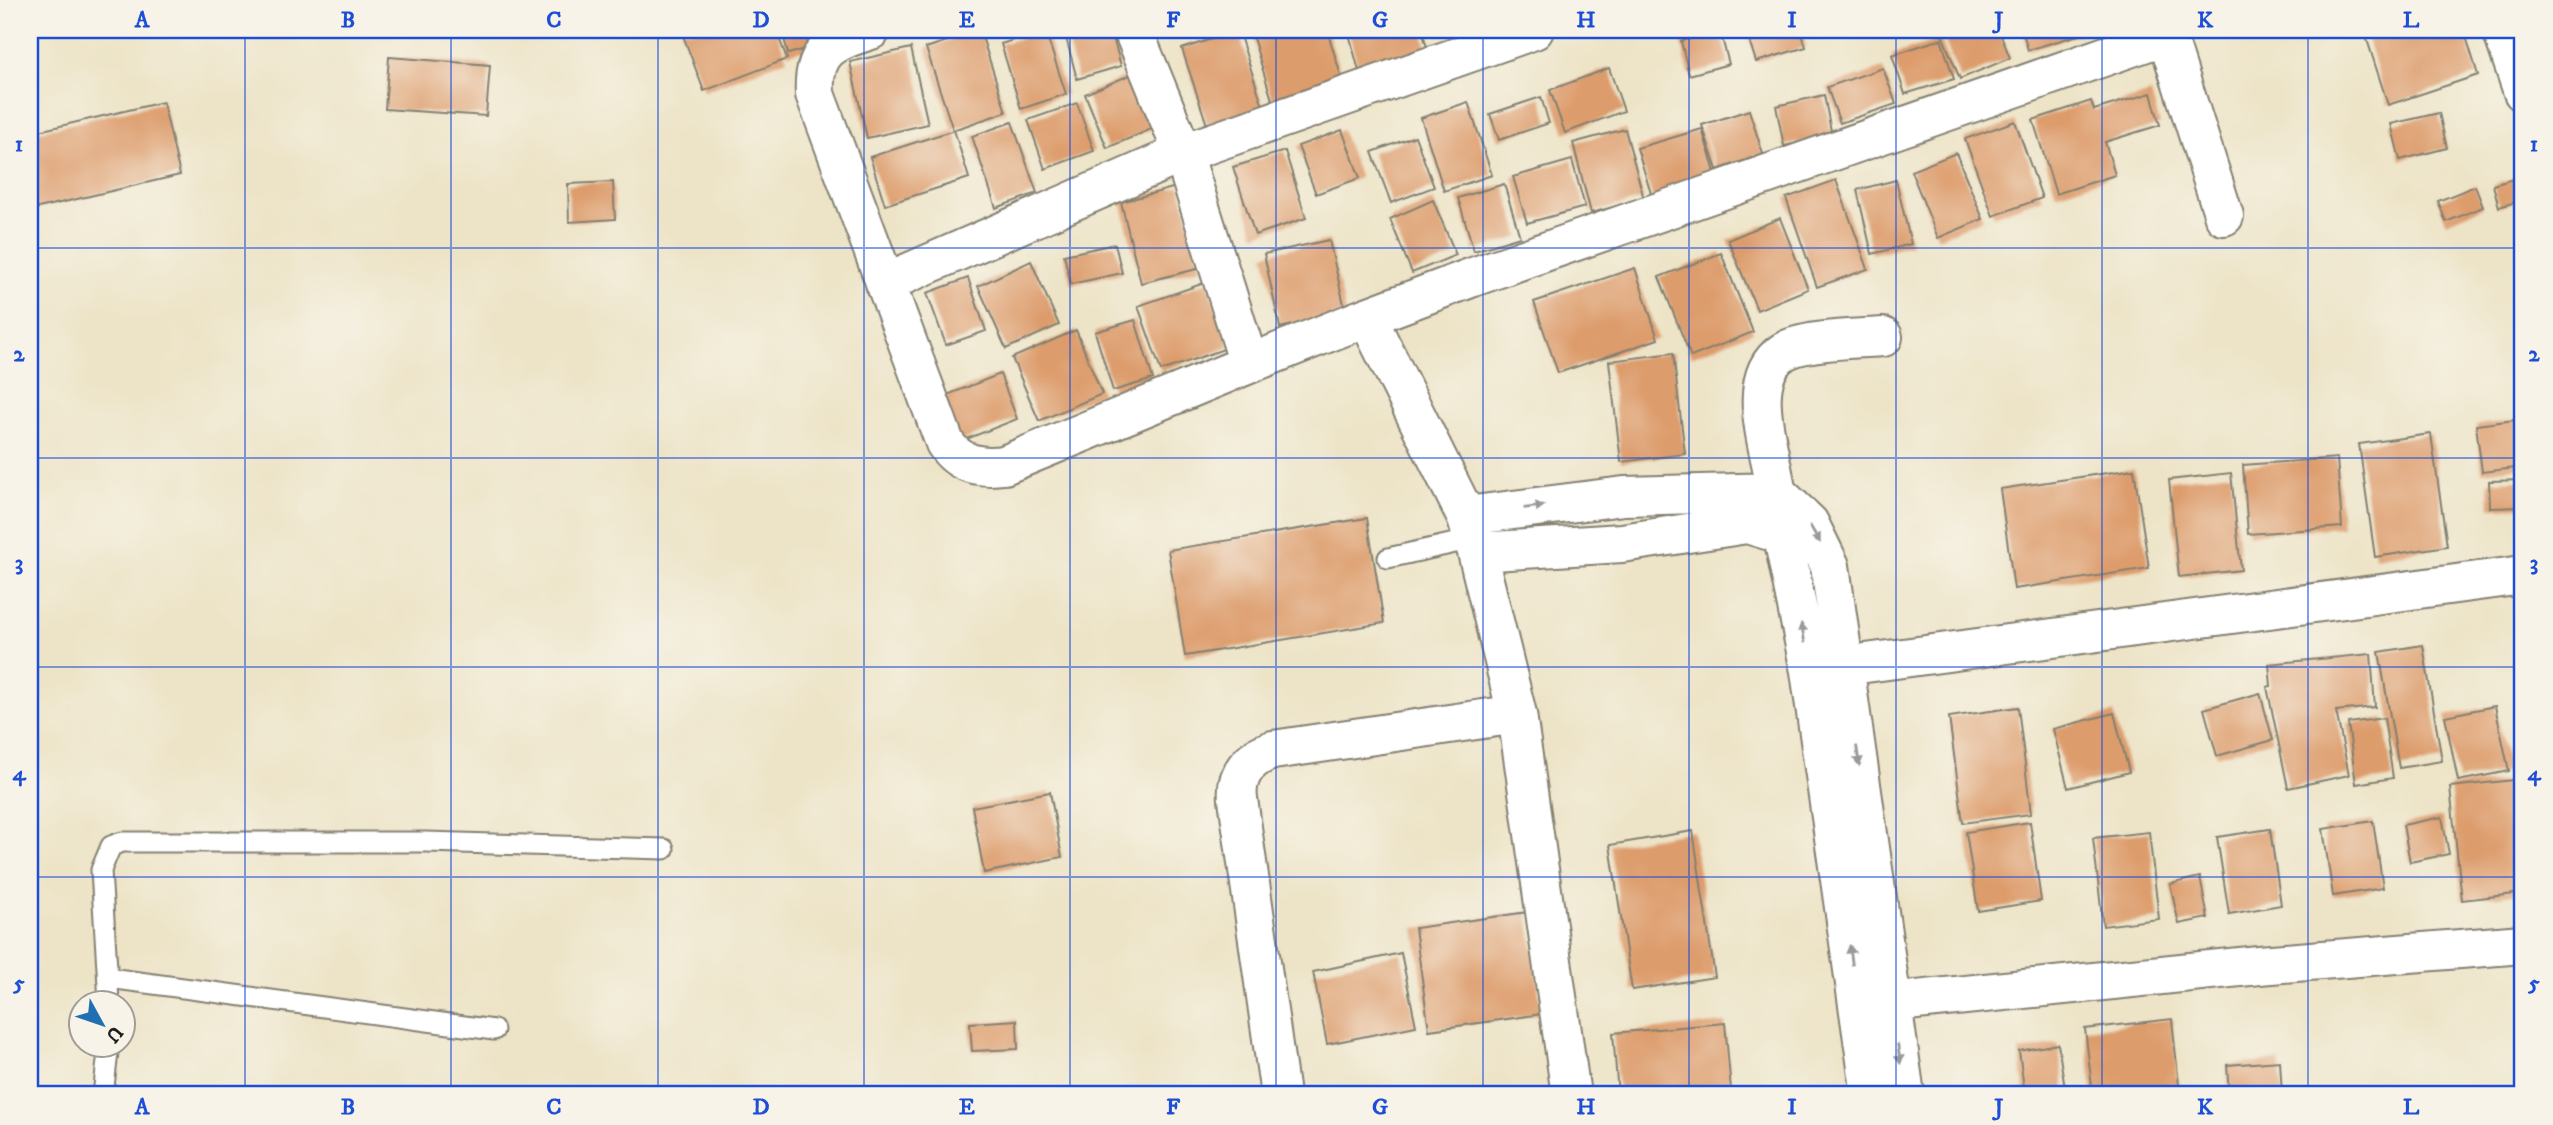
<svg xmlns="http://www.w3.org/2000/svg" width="2553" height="1125" font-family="'IM FELL DW Pica',serif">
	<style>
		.building { fill: #dd9c6c }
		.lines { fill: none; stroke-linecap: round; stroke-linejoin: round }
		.service-casing { stroke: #848072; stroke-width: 23 }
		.minor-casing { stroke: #848072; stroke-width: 42 }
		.service { stroke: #fff; stroke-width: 19 }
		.minor { stroke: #fff; stroke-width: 38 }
		.oneway { fill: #999 }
		.grid { fill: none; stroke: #1d4ed8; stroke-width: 2; stroke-opacity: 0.55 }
		.neatline { fill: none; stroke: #1d4ed8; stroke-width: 2.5 }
		.grid-label { font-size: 23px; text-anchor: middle; font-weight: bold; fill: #1d4ed8 }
	</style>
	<rect width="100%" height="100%" fill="#f7f3e8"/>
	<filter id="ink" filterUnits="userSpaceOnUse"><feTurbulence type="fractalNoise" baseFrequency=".0143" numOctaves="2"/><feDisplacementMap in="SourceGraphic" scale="14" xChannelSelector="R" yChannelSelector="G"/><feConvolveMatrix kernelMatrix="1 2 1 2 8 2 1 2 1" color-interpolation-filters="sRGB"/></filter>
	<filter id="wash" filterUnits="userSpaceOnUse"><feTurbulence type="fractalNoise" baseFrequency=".00686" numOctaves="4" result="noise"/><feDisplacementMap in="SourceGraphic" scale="28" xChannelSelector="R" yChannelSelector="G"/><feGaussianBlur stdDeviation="1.57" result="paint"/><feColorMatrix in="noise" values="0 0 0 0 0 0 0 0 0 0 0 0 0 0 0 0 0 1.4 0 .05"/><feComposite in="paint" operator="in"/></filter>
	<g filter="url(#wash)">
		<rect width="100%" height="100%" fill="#ede4c7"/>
		<g id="blocks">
			<!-- building -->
			<path class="building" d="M681,30h95l11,29 -83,32z
				M782,30h34l4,15 -32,9z
				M980,30l26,82 -53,18 -27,-82z
				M1045,30l21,64 -45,15 -20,-65z
				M1064,30h47l10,36 -44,13z
				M1238,30l25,76 -56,19 -25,-76z
				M1327,30l16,52 -70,21 -22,-72z
				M1348,30h74l6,21 -69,20z
				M1746,30h55l5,17 -50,15z
				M1940,30h59l11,28 -50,21z
				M2022,30h62l1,3 -57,17z
				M2364,30h100l14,45 -90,30z
				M1720,31l9,33 -40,11 -8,-34z
				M1941,39l13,40 -49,15 -13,-39z
				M911,48l17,76 -61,14 -17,-76z
				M389,57l101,8 -4,51 -101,-7z
				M1609,68l15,43 -59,22 -15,-43z
				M1883,68l13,36 -56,19 -13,-36z
				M1132,74l22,54 -47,20 -22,-54z
				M2151,93l9,32 -55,17 10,33 -59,19 -23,-74 58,-19 3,9z
				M1824,95l8,41 -48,10 -8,-40z
				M1541,97l8,26 -50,17 -9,-26z
				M163,102l17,73 -146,34 -4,-20v-56z
				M1468,102l24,73 -48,16 -23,-73z
				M1077,103l17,48 -49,18 -17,-49z
				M1749,110l14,44 -46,16 -15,-45z
				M2439,113l8,35 -47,12 -9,-36z
				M2015,121l27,77 -49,18 -28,-77z
				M1012,122l25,71 -41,15 -24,-72z
				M1625,129l19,70 -53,14 -18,-70z
				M1702,129l15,50 -64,21 -16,-52z
				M954,130l15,48 -84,27 -15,-48z
				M1342,130l18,48 -44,16 -18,-48z
				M1415,136l19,51 -43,16 -19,-51z
				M1285,151l21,67 -51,17 -22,-68z
				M1956,153l27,66 -45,19 -27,-67z
				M1572,160l13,47 -58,16 -14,-46z
				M2523,176v24l-24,7 -6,-22z
				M1836,180l32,89 -51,18 -31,-89z
				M1896,180l15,64 -39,10 -15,-64z
				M613,182l2,37 -46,3 -1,-38z
				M1504,184l16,53 -46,14 -16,-53z
				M1180,186l21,82 -60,15 -20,-81z
				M2475,186l8,21 -37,15 -8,-21z
				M1433,200l23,55 -44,18 -22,-54z
				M1780,218l28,71 -51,21 -29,-70z
				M1329,240l17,73 -66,15 -16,-74z
				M1115,244l7,29 -51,11 -7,-29z
				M1721,253l32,79 -62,25 -32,-80z
				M1031,261l28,64 -53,24 -28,-63z
				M1635,268l23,71 -100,34 -24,-71z
				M968,278l18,53 -40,14 -19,-52z
				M1207,282l23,65 -69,24 -23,-65z
				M1135,320l18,59 -40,12 -18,-59z
				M1076,330l26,64 -63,27 -27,-63z
				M1673,353l12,101 -64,8 -12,-101z
				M1000,374l17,45 -58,23 -17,-45z
				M2523,419v48l-41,5 -6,-47z
				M2431,434l16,112 -72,11 -16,-113z
				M2337,458l5,69 -94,7 -5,-69z
				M2134,469l15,99 -135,21 -14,-100z
				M2231,473l10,97 -62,7 -10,-97z
				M2523,480v27l-33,1 -1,-27z
				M1367,518l17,105 -199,33 -17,-106z
				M2423,645l19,116 -43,7 -20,-116z
				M2371,654l4,53 -39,4 13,64 -61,13 -21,-101 4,-1 -2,-22z
				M2260,693l13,47 -56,16 -13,-47z
				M2495,706l14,65 -51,10 -13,-65z
				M2018,707l13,107 -68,9 -14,-106z
				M2114,713l15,59 -61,16 -15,-59z
				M2384,718l9,60 -37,6 -8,-61z
				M2513,780l10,113 -61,7 -12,-113z
				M1050,792l12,65 -78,16 -12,-66z
				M2442,817l7,37 -39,8 -7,-37z
				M2373,821l10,67 -50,8 -10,-67z
				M2030,822l11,79 -63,10 -12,-79z
				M2270,829l11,76 -52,9 -12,-77z
				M1693,831l22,146 -83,13 -22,-145z
				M2149,832l10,87 -56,7 -10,-88z
				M2200,877l8,41 -29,6 -9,-40z
				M1528,912l14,102 -113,16 -14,-102z
				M1401,953l15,73 -89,18 -14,-72z
				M2172,1019l8,76h-87l-8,-66z
				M1017,1020l1,29 -46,2 -2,-28z
				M1725,1023l6,67 -113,5 -5,-62z
				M2058,1044l8,51h-41l-6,-44z
				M2280,1061l2,34h-53l-2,-30z"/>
		</g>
	</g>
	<g filter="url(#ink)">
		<use href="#blocks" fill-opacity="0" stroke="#848072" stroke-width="2"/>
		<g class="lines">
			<defs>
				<path id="service" d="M1388,558l85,-19
					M109,978l385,52
					M109,1002l-8,-132 10,-24 11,-4h304l238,7
					M103,1095l6,-51"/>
				<path id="minor" d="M871,30c-38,12 -59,19 -56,64l130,349c14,22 35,25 59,22l245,-101
					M1133,30l50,123 66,211 118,-47 99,199 11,36 40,162 54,381
					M2165,30l59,186
					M2502,30l21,62
					M885,283l298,-130 351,-123
					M1367,317l106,-40 693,-242
					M1466,516l158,-20 152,-4 33,31 21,43 75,529
					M1776,517c0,-9 1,-18 0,-27 -4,-37 -34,-111 7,-138 20,-13 75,-13 100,-15
					M1477,552l145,-9 125,-19 30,9 7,9 26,129 61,424
					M1821,669l702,-94
					M1868,1005l391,-40 264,-21
					M1280,1095l-42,-296c-3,-25 12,-42 35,-49l244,-36"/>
			</defs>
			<!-- service casing -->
			<use href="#service" class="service-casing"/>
			<!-- minor casing -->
			<use href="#minor" class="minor-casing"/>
			<!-- service -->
			<use href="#service" class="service"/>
			<!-- minor -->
			<use href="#minor" class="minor"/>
		</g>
		<!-- one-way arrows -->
		<defs><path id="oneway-solid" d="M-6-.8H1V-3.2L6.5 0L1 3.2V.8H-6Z" transform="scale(1.75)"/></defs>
		<g class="oneway">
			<use href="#oneway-solid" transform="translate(1534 507) rotate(-7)"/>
			<use href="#oneway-solid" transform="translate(1815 534) rotate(59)"/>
			<use href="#oneway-solid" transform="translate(1803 633) rotate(-101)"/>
			<use href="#oneway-solid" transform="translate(1858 756) rotate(82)"/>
			<use href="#oneway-solid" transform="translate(1851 955) rotate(-98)"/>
			<use href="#oneway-solid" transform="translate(1899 1054) rotate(82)"/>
		</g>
	</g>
	<!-- grid -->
	<path class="grid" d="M245,30v1065M451,30v1065M658,30v1065M864,30v1065M1070,30v1065M1276,30v1065M1483,30v1065M1689,30v1065M1896,30v1065M2102,30v1065M2308,30v1065M30,248h2493M30,458h2493M30,667h2493M30,877h2493"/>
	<!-- margin -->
	<rect width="2553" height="1125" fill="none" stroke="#f7f3e8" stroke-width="77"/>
	<!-- north arrow -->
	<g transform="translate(102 1024) rotate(130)"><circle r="33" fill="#f7f3e8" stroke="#9f9d96" stroke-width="2"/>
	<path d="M0-5L12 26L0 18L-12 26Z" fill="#1f6fb2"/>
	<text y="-10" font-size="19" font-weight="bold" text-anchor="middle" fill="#1c1c1c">U</text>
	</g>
	<rect x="38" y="38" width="2476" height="1048" class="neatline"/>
	<g class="grid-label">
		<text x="142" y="27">A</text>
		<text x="348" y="27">B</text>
		<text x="554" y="27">C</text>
		<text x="761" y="27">D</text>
		<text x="967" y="27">E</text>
		<text x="1173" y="27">F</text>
		<text x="1380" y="27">G</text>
		<text x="1586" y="27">H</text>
		<text x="1792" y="27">I</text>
		<text x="1999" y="27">J</text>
		<text x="2205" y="27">K</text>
		<text x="2411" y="27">L</text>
		<text x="19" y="151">1</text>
		<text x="2534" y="151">1</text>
		<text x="19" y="361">2</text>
		<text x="2534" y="361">2</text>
		<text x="19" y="570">3</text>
		<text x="2534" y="570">3</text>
		<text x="19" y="780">4</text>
		<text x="2534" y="780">4</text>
		<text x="19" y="990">5</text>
		<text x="2534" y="990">5</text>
		<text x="142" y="1114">A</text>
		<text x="348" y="1114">B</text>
		<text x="554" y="1114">C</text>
		<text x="761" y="1114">D</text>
		<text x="967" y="1114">E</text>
		<text x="1173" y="1114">F</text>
		<text x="1380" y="1114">G</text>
		<text x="1586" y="1114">H</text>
		<text x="1792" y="1114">I</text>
		<text x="1999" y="1114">J</text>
		<text x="2205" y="1114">K</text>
		<text x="2411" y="1114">L</text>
	</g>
</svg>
